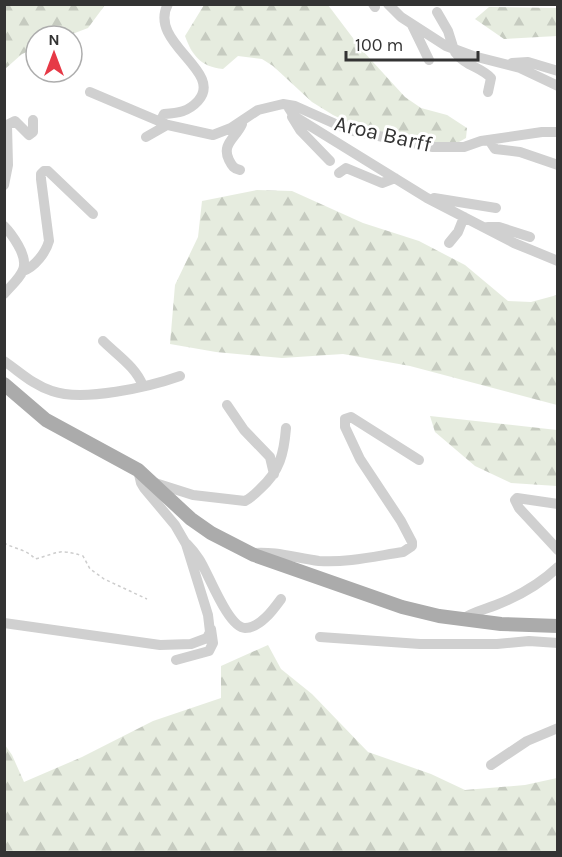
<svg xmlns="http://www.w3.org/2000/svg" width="562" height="857" font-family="Karla,sans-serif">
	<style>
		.forest { fill: url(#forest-firs) }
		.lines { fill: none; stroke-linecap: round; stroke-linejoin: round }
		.path { stroke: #cdcdcd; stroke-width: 1.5; stroke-dasharray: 3 3; stroke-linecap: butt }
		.minor { stroke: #d0d0d0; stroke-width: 10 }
		.major { stroke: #ababab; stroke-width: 14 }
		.labels { text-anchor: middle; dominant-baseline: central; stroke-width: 6; stroke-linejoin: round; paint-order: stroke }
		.street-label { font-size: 22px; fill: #333; stroke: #fff }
	</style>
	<defs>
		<pattern id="forest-firs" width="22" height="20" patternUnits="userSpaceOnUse" patternTransform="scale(1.5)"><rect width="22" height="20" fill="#e6ecdf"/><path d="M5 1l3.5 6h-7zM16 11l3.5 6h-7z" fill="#c6cbc0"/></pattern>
	</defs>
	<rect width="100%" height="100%" fill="#fff"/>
	<!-- forest -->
	<path class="forest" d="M5,4h100v1l-17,23 -21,8h-31v12l-14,6 -17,15z
		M204,5h124l34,45 43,47 16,11 26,7 20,13 -1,10 -14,8 -26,-3 -72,-18 -21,-10 -21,-13 -39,-36 -11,-7 -24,-3 -15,13c-22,-2 -31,-14 -38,-33z
		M489,7l68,1v28l-53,3 -29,-20z
		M257,190l35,1 71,32 56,18 46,24 43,36 23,1 26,-7v110l-147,-39 -67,-12 -61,4 -66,-6 -46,-8 5,-59 23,-48 4,-36z
		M430,416l127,14v56l-46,-3 -36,-17 -40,-34z
		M268,645l13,24 31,25 56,58 63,22 34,16 60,-5 32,-7v74h-552v-107l7,10 12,27 58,-25 71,-36 68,-23v-32z"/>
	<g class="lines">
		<!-- path -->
		<path class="path" d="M4,543c11,6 24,7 31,16 24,-6 22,-11 48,-3l7,13 14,10 43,20"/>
		<!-- minor -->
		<path class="minor" d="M373,4l2,3
			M388,4l13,13 45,29 27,10 47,12 38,18
			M437,12l11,19 6,19
			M412,25l17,35
			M455,52c10,14 26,15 36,26l-3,14
			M512,63l16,-1 30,9
			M90,92l78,33 45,10 18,-7 27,-18 25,-6 12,2 54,24 84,17h31l17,-6 61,-9h16
			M287,105l7,11 133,82 87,45 44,18
			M292,117l8,13 30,31
			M160,122l4,-8c14,-1 24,-2 34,-13 27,-30 -51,-58 -30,-97
			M146,137l21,-12
			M489,140l6,9 25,3 38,13
			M240,170c-6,-1 -8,-4 -11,-10 -8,-16 7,-22 13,-36
			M339,173l7,-5 36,15 13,-5
			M4,185l4,-20 -1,-40 8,-4 14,14 4,-3v-12
			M434,198l62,10
			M4,226c6,6 10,12 14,19 14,24 2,31 -14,49
			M488,227h11l31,10
			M449,243l9,-11 6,-15
			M23,271c12,-4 23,-19 26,-30l-8,-62v-5l3,-3h4l45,43
			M103,341c14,14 33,26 40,45
			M4,361c16,11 29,24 48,30 31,11 97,-4 128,-15
			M227,405l17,25 26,27 4,17
			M152,482l41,13 52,6c6,-3 10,-7 15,-12 20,-18 24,-36 26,-61
			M558,504l-41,-6 -2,2 4,8 39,42
			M187,544c4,4 8,9 12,15 9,13 29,69 46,69 15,0 28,-18 36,-29
			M253,553c22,-2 43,5 66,8 28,2 57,-5 84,-9l9,-6v-4l-11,-21 -41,-62 -15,-32v-8l6,-2 68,43
			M461,620c11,-8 22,-10 35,-15 23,-9 44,-21 62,-38
			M4,623l156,22 31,-1 16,-6 3,-6 -2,-17 -22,-71 -11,-19 -31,-37 -3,-5 -3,-13
			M320,637l100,7h77l32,-3 29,2
			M176,660l33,-9 4,-8 -2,-14
			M491,765l36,-24 31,-13"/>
		<!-- major -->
		<path class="major" d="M4,384l42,36 92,50 53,49 20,14 43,22 148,52 37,9 62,8 57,2"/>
	</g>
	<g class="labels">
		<!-- street labels -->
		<g class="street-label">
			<text transform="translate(383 134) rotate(13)">Aroa Barff</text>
		</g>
	</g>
	<!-- border -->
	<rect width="562" height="857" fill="none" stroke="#333333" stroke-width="12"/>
	<!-- north arrow -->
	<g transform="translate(54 54)"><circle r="28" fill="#ffffff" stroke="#adadad" stroke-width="1.5"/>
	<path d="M0-4.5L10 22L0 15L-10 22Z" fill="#e63946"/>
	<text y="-9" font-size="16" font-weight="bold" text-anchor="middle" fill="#333333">N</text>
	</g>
	<!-- scale -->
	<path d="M346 51v9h132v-9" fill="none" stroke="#333333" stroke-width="3"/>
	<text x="355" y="51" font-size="18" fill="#333333" stroke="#ffffff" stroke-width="4.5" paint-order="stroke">100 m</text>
</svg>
